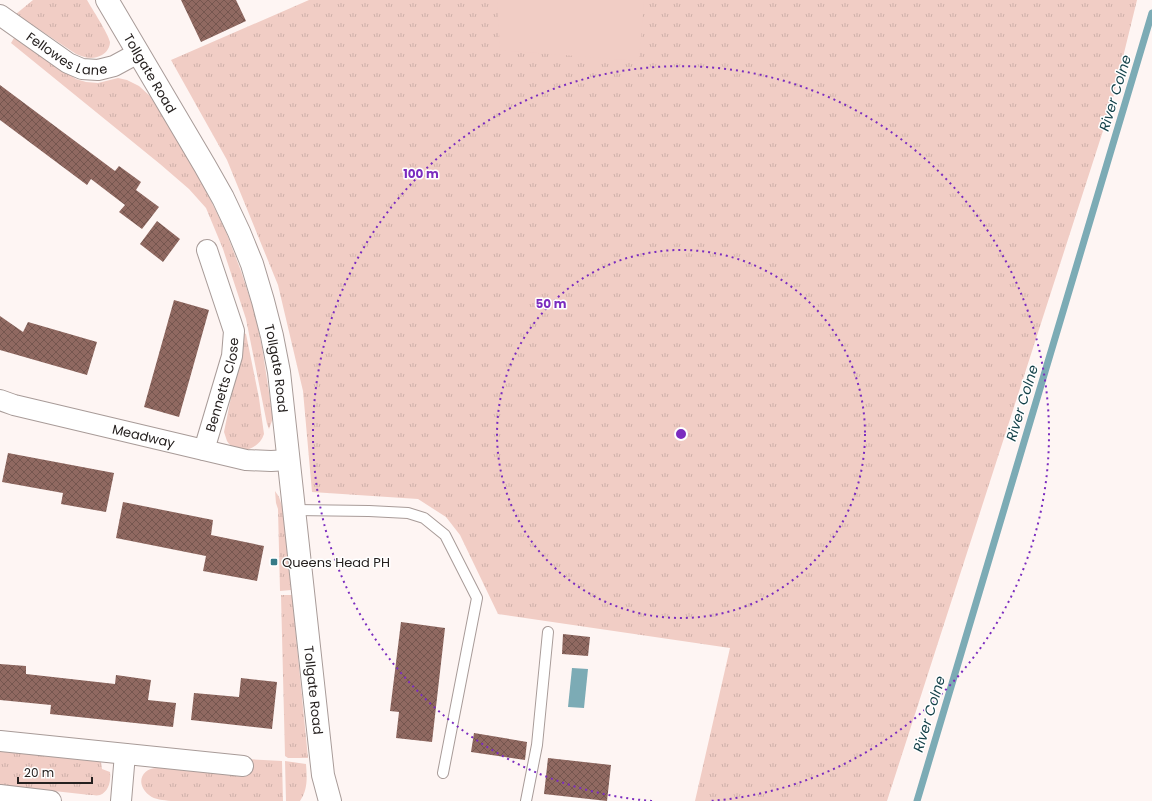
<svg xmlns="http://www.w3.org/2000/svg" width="1152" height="801" font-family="Poppins,sans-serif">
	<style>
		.grass { fill: url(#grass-tufts) }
		.green { fill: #f1cdc5 }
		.water { fill: #7cabb5 }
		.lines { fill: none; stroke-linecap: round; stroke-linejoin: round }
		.stream { stroke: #7cabb5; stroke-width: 7 }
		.building { fill: url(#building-cross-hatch) }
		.lane-casing { stroke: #a89b98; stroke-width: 12 }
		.street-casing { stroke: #a89b98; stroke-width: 22 }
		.secondary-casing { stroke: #a89b98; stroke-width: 24 }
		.lane { stroke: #fff; stroke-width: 10 }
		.street { stroke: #fff; stroke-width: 20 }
		.secondary { stroke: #fff; stroke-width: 22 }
		.ring { fill: none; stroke: #7b2cbf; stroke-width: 2; stroke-dasharray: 2 4 }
		.poi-dot { fill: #367b88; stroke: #fff; stroke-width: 1.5 }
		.labels { text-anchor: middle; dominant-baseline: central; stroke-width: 3; stroke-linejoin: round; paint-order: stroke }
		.street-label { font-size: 13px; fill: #25201f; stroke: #fff }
		.poi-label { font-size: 13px; fill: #25201f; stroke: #fff; text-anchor: start }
		.water-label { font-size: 14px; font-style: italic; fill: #123f47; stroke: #fff }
		.centre { fill: #7b2cbf; stroke: #fff; stroke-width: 2 }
		.ring-label { font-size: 12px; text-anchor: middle; font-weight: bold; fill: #7b2cbf; stroke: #fff; stroke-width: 3; stroke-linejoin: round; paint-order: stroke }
	</style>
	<defs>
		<pattern id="grass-tufts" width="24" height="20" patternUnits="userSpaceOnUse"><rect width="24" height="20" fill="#f1cdc5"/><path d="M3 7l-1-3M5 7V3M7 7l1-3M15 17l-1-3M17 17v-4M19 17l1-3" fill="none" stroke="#ceb0a9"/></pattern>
		<pattern id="building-cross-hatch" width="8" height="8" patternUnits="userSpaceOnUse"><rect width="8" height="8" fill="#906961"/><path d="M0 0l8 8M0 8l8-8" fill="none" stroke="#75564f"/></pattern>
	</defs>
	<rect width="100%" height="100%" fill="#fef5f3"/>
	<!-- grass -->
	<path class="grass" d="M33,0h54c5,9 21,33 23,42 0,5 -3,10 -8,13 -9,5 -17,3 -26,-1l-60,-40z
		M309,0h828l-26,106 -224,695h-192l35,-153 -232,-34 -38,-79 -14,-18 -28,-18 -106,-7 -9,-101 -25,-106 -51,-125 -56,-100z
		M14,38l62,41 10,3 12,1 20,-5 9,2 12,6 11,10 23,37 30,52 22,44 16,42 14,43 7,33 11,71 -4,11 -2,-5 -21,-105 -23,-70 -17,-41 -17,-19 -29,-25 -149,-121z
		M244,333l2,1 13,64 5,36c-5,16 -27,23 -37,7 -1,-3 -2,-6 -3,-9z
		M275,491l4,6 5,15 7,78 -11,1 -2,-82 -2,-6z
		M281,595h11l16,163h-20l-3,-2z
		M0,751l101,11 1,7 8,3c1,9 -1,19 -10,23 -3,1 -8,0 -10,0l-90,-10z
		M247,759l35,2 1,40h-112c-8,-1 -16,-1 -22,-6 -14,-11 -8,-28 10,-27l3,-3z
		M285,761l21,3c1,14 2,25 -6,37h-14z"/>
	<!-- green -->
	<path class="green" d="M497,0h147l-5,61 -139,-11z"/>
	<!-- water -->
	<path class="water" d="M572,668l16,1 -4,39 -16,-1z"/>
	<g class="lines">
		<!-- stream -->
		<path class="stream" d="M917,801l235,-788"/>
	</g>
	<!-- building -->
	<path class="building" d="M181,0h55l10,21 -45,21z
		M0,85l115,86 4,-5 22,16 -5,8 23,17 -17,22 -23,-17 6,-7 -34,-26 -4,6 -87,-65z
		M157,221l23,18 -17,23 -23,-18z
		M174,300l35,10 -30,107 -35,-10z
		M0,316l23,16 5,-10 69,20 -10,33 -87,-25z
		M8,453l106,20 -8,39 -45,-8 2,-11 -61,-11z
		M123,502l90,18 -2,15 53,11 -7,35 -54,-10 3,-15 -90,-18z
		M401,622l44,6 -13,114 -36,-4 3,-26 -9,-1z
		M563,634l27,3 -2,19 -26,-2z
		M0,664l26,2v8l89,10 1,-9 35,5 -3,20 28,3 -3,24 -123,-13 1,-9 -51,-5z
		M241,678l36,4 -5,47 -81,-9 3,-27 45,4z
		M474,733l53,9 -2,18 -54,-8z
		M548,758l63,7 -4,36 -63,-7z"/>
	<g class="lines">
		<defs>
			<path id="lane" d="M295,510l74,1 39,2 16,5 21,17 32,63 -34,175
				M526,801l11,-56 11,-113"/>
			<g id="street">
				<path id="s1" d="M0,15l68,48 14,6 16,1 16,-4 24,-13"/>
				<path id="s2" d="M0,400l14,5 232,55 25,1 18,-1"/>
				<path id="s3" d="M204,450l28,-94 2,-25 -27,-81"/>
				<path d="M0,741l243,25"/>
				<path d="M0,795l51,6"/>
				<path d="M121,801l4,-47"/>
			</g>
			<g id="secondary">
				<path id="s4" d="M107,0l98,166 18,32 16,34 13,32 11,37 9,35 7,36 44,403 7,26"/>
			</g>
		</defs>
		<!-- lane casing -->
		<use href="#lane" class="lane-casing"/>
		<!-- street casing -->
		<use href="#street" class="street-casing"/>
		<!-- secondary casing -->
		<use href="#secondary" class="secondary-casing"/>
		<!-- lane -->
		<use href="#lane" class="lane"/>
		<!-- street -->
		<use href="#street" class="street"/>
		<!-- secondary -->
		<use href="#secondary" class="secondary"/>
	</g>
	<!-- distance rings -->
	<g class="ring">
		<circle cx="681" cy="434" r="184"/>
		<path d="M652 801A368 368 0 1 1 710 801"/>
	</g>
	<!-- markers -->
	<rect class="poi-dot" x="270" y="558" width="8" height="8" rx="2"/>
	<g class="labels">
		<!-- street labels -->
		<g class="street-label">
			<text stroke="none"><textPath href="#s1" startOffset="79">Fellowes Lane</textPath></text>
			<text stroke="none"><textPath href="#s4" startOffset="85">Tollgate Road</textPath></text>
			<text stroke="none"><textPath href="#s4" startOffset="409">Tollgate Road</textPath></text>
			<text stroke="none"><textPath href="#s3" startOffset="68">Bennetts Close</textPath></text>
			<text stroke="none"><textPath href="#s2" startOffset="148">Meadway</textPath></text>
			<text stroke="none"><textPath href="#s4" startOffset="733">Tollgate Road</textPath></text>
		</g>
		<!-- poi labels -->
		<g class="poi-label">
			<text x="282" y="562">Queens Head PH</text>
		</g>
		<!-- water labels -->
		<g class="water-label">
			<text transform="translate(1115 93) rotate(-73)">River Colne</text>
			<text transform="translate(1022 403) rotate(-73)">River Colne</text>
			<text transform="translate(929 714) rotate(-73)">River Colne</text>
		</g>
	</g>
	<circle cx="681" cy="434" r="6" class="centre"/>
	<g class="ring-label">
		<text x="421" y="178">100 m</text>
		<text x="551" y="308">50 m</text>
	</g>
	<!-- scale -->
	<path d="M18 777v6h74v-6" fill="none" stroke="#25201f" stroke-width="2"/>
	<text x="24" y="777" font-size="12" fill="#25201f" stroke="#ffffff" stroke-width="3" paint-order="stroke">20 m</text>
</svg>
